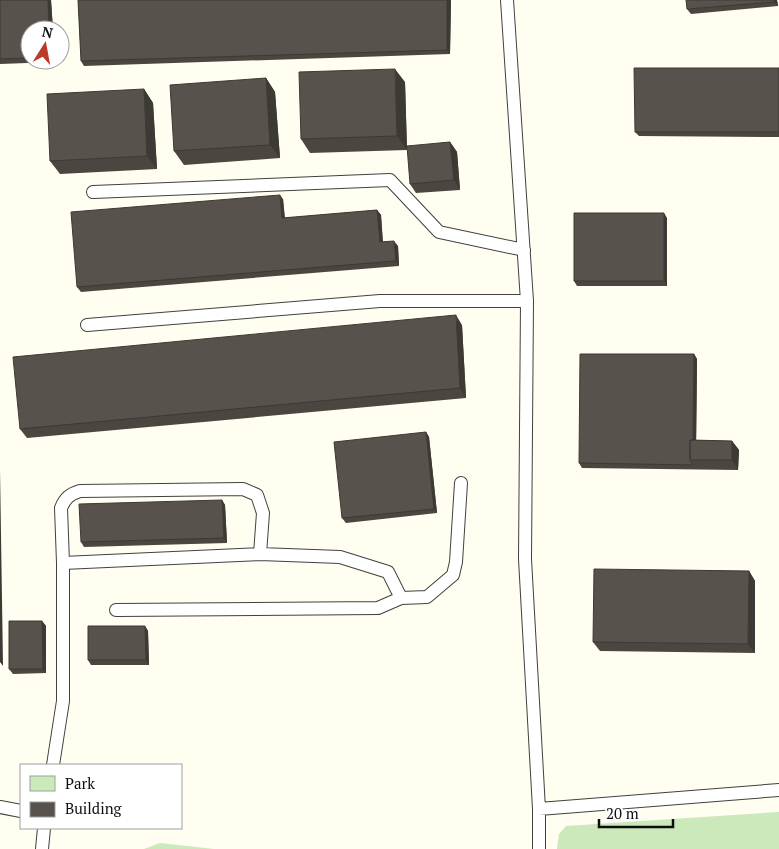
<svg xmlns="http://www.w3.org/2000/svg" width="779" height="849" font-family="'PT Serif',serif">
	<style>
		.green { fill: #cbe9ba }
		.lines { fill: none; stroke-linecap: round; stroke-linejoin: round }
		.service-casing { stroke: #414141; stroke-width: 14 }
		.service { stroke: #fff; stroke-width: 12 }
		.wall { fill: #4b4740 }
		.shaded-wall { fill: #3d3934 }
		.building { fill: #57524b; stroke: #3d3934 }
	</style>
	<rect width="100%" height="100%" fill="#fffef0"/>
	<!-- green -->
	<path class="green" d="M779,812v37h-222l2,-15 7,-8z
		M160,843l54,6h-70z"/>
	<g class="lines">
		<defs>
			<path id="service" d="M507,0l20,301 -2,258 14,250v40
				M93,192l297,-12 49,52 85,18
				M87,325l293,-24h147
				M63,563l197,-9 80,3 48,15 13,26 26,-1 26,-22 3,-13 5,-79
				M116,610l262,-2 23,-10
				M53,765l10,-64v-138l-2,-55c4,-10 9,-14 19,-17l163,-2 14,6 6,18 -3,41
				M0,807l21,4
				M539,809l240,-19
				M42,849l2,-21"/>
		</defs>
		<!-- service casing -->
		<use href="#service" class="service-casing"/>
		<!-- service -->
		<use href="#service" class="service"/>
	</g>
	<!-- wall -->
	<path class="wall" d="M0,0h51l2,30h-23v30h24v2l-54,2z
		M78,0h373l-1,54 -366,12 -3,-5z
		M777,0l1,6 -87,8 -4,-5z
		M779,68v69l-140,-1 -4,-4z
		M266,78l9,14 5,66 -96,7 -10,-14z
		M405,82l2,68 -97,3 -9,-14z
		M144,89l9,14 4,66 -97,5 -10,-13z
		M450,142l7,10 3,38 -44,3 -6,-9z
		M283,199l2,19 92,-8 4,5 2,27 15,4 1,20 -318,26 -4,-5z
		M667,218v68h-90l-3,-5z
		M462,325l4,73 -439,40 -7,-9z
		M694,354l3,5 -1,81 36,1 7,9 -1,20 -156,-2 -3,-5z
		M426,432l3,5 8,76 -91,10 -4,-5z
		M222,500l3,5 2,38 -143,4 -3,-5z
		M749,571l6,10v72l-155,-2 -7,-9z
		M42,621l4,5v47l-33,1 -4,-5z
		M145,626l3,5 1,34h-58l-3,-5z"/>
	<!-- shaded-wall -->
	<path class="shaded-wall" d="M48,0h3l2,30h-4z
		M447,0h4l-1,54 -3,-4z
		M774,0h3l1,6 -4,-4z
		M395,69l10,13 2,68 -10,-14z
		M266,78l9,14 5,66 -10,-13z
		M144,89l9,14 4,66 -10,-13z
		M450,142l7,10 3,38 -6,-10z
		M280,195l3,4 2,24 -3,-5z
		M377,210l4,5 2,32 -3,-5z
		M664,213l3,5v68l-3,-5z
		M394,241l4,5 1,20 -3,-5z
		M456,315l6,10 4,73 -6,-10z
		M694,354l3,5 -1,101h-3z
		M426,432l3,5 8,76 -3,-4z
		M732,441l7,9 -1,20 -6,-10z
		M0,469l3,197 -3,-4z
		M222,500l3,5 2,38 -3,-5z
		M749,571l6,10v72l-7,-9z
		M42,621l4,5v47l-3,-4z
		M145,626l3,5 1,34 -3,-5z"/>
	<!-- building -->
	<path class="building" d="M0,0h48l1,30h-19v28l-30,1z
		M78,0h369v50l-366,11z
		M686,0h88v2l-87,7z
		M634,68h145v64h-144z
		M395,69l2,67 -96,3 -2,-67z
		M266,78l4,67 -96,6 -4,-66z
		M144,89l3,67 -97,5 -3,-67z
		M450,142l4,38 -44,4 -3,-38z
		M280,195l2,23 95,-8 3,32 14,-1 2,20 -319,26 -6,-75z
		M574,213h90v68h-90z
		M456,315l4,73 -440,41 -7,-72z
		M580,354h114l-1,86h-3v20l3,5 -114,-2z
		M426,432l8,77 -92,9 -8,-76z
		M690,440l42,1v19h-42z
		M222,500l2,38 -143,4 -2,-38z
		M594,569l155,2 -1,73 -155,-2z
		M9,621h33l1,48h-34z
		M88,626h57l1,34h-58z"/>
	<!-- legend -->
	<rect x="20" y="764" width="162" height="65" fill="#ffffff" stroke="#9f9f9f"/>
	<rect x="30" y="776" width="25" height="15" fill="#cbe9ba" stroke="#9f9f9f"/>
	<text x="65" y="789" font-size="15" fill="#0e0e0e">Park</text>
	<rect x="30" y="802" width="25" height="15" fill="#57524b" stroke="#9f9f9f"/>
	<text x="65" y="814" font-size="15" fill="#0e0e0e">Building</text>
	<!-- north arrow -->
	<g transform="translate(45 45) rotate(11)"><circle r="24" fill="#ffffff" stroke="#9f9f9f"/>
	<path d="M0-4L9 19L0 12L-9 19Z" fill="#bd3928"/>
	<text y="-8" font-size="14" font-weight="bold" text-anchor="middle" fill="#0e0e0e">N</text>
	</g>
	<!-- scale -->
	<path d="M599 819v8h74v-8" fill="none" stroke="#0e0e0e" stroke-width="2.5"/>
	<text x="606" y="819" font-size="15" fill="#0e0e0e" stroke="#ffffff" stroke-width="4" paint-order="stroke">20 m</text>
</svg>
